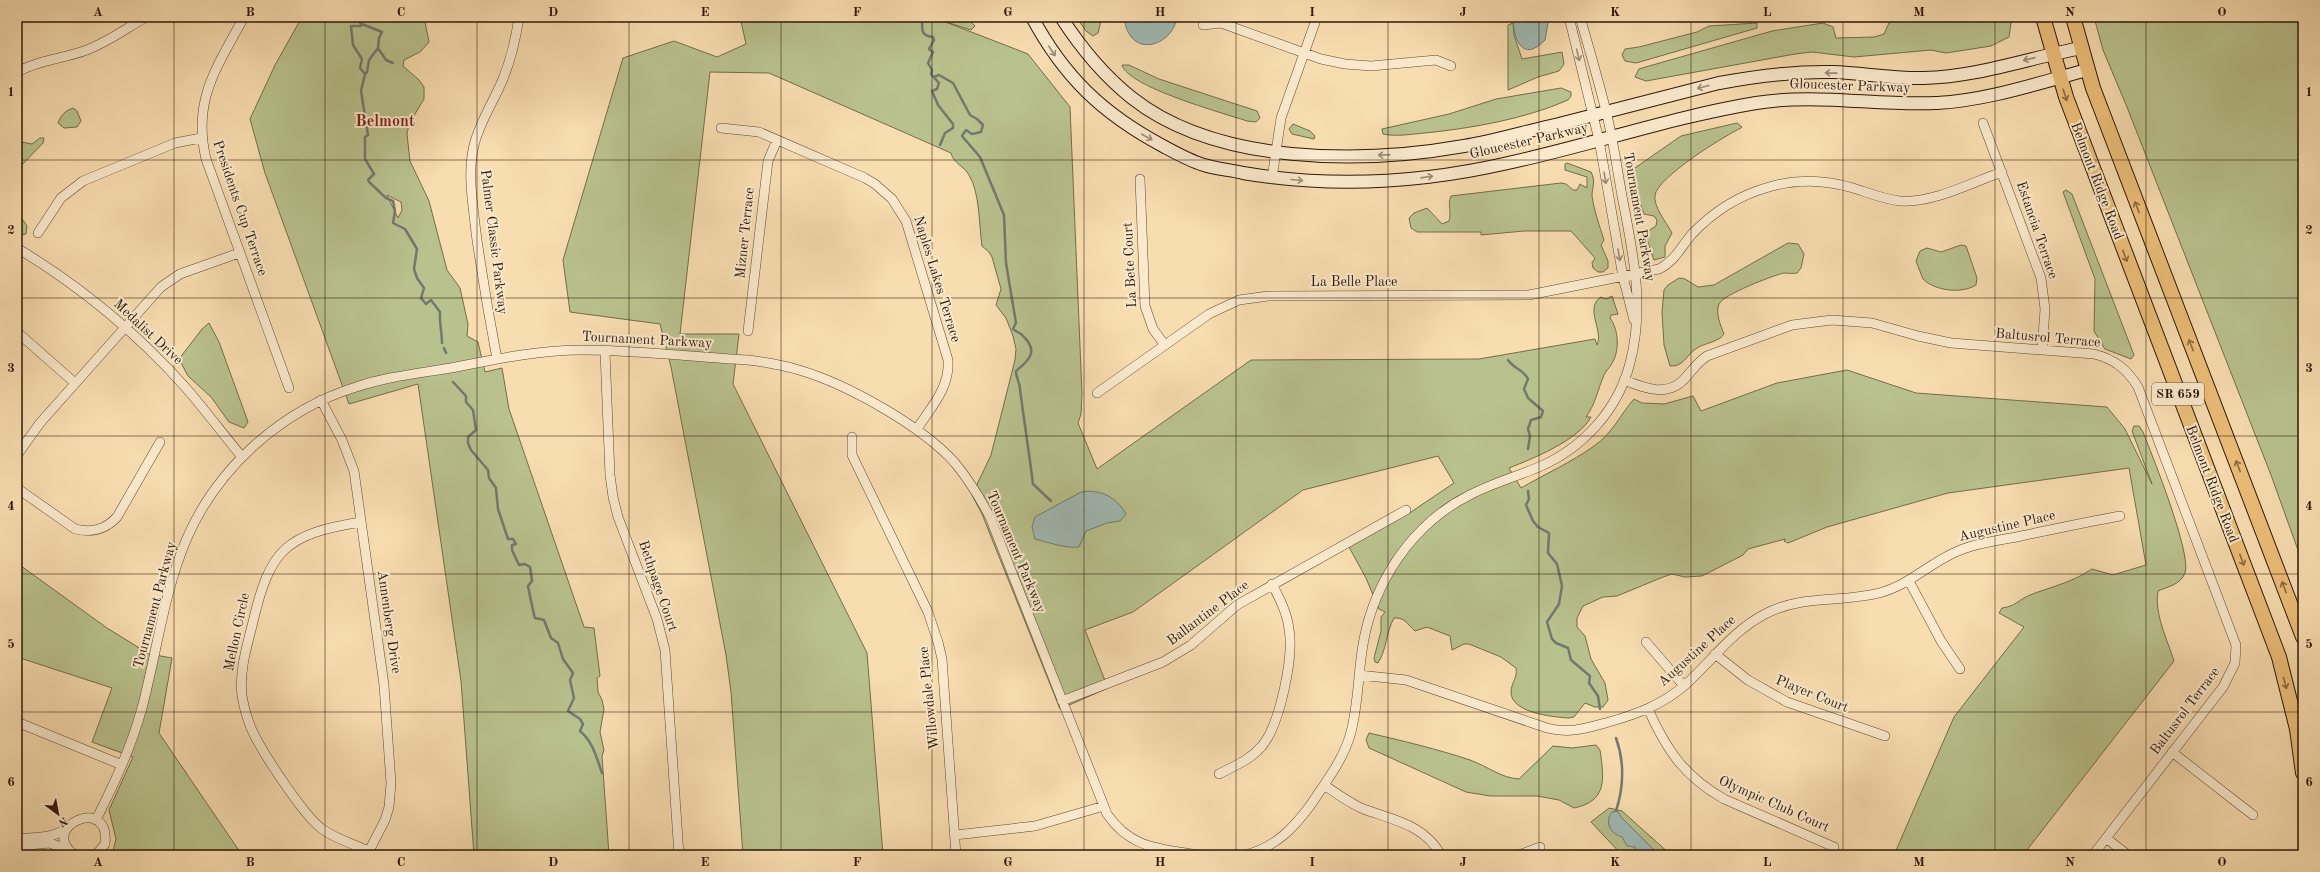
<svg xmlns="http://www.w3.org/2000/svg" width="2320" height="872" font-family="'Old Standard TT',serif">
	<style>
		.green { fill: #b9c28e; stroke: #746c4b; fill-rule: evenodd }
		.water { fill: #a0bab5; stroke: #727970 }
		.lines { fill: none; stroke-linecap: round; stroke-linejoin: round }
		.stream { stroke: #727970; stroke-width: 2.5 }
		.street-casing { stroke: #604832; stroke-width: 10 }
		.secondary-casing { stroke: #2e1708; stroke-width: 14 }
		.primary-casing { stroke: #2e1708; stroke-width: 16 }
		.street { stroke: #fae9cc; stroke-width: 9 }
		.secondary { stroke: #fae9cc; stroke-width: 12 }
		.primary { stroke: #ecbe78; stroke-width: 14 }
		.oneway { stroke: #9e8a74 }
		.oneway2 { stroke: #8d6a40 }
		.grid { fill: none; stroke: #2e1708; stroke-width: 1; stroke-opacity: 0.55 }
		.labels { text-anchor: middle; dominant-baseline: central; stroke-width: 4; stroke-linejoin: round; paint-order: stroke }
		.shield { fill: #fae9cc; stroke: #6b5643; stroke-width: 1 }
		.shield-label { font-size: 13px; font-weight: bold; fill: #2e1708 }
		.street-label { font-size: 14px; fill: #2e1708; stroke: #fae9cc }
		.quarter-label { font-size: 16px; font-weight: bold; fill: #7a1f14; stroke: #fae9cc }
		.neatline { fill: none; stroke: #2e1708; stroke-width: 1.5 }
		.grid-label { font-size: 13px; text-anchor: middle; font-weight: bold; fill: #2e1708 }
	</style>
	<rect width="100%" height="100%" fill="#f8ddb0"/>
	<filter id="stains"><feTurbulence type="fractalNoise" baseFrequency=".005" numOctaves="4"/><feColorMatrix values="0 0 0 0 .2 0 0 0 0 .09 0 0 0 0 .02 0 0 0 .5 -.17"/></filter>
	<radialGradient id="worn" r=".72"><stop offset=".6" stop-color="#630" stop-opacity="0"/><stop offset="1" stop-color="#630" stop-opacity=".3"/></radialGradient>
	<!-- green -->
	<path class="green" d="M302,17h122l5,25 -9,10 -16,8 -1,6 16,14 5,7v12l-15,25 -2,10 3,27 19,40 18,69 13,18 8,36 -1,12 11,6 7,30 17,-4 7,41 75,218 10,1 6,48 -3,2 1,14 4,8 2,9 -4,23 4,18 -2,6 7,99h-135l-13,-174 -43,-297 -69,20 -84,-231 -15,-54 25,-54zM387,195l14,7 1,8 -4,8z
		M740,17h226l9,9 -4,4 -28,-9 85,33 42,53 12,287 -1,20 -3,9 19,46 154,-109 228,-1 116,-20 2,6c7,-14 -13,-37 4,-48l5,2 6,-3 6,18 -7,1 -1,3c9,12 10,34 1,47 -2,3 -5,6 -7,10 -6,14 -9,30 -18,42h5c-12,23 -59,42 -82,51l12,20c24,-14 51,-26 73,-42 18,-12 26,-31 40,-47l8,4 22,1 29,-8 8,15 76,-28 70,-13 69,23 191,14 18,22 27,55 -20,-53 2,-5h5l4,6c9,23 49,122 42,141 -5,12 -16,13 -27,18 -4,22 9,48 16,70l-151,194h-129l60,-138 70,-90 -25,-14 3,-5c12,-1 18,-9 28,-13 21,-8 43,-13 62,-26l21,6 33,-10 -17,-97 -181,25 -121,34 -39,16 -4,-2 1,-2 -37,10 -5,6 -41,21 -17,1 -13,-3 -9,3 -46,19 -14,1 -20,9 -6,12v9l8,9 6,23 14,24 3,17 -5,7h-8l-10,-4 -11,14 -5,1c-16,-1 -58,-5 -58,-26 0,-9 7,-14 5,-24l-15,-11 -32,-13h-5l-12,6 -2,-14 -23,-9 -12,4c-7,-6 -10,-14 -21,-13 -8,14 -7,31 -16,45l-3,-1 -1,-4 7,-27v-14l4,-5 -6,-3 -13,-31 -17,-31 59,-33 46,-31 -16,-27 -135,34 -170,122 -48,18 23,58 -48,21 -78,-195 -10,-19 19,-40 24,-95 1,-11 -3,-13 -7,-18 -10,-13 5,-16 -9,-32 -3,-5 -7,-6c-3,-21 -2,-53 -13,-71 -5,-9 -15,-11 -18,-22l-182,-80 -59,-1 -30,262h59l-6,50 134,269 16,202h-140l-12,-163 -5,-37 -55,-288 -11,-43 -90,-12 -7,-52 60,-202 51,-17 43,16 29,-13z
		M1076,17h26l-4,16 -5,3 -7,-5z
		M1910,17h99l2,6 -2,14 -18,9 -45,7 -15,-3 -77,7 -42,-5 -17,2 -149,27 -11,-4 4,-8 10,-3 123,-35 51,-8 10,4 3,11 38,-1 10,-3 5,-11z
		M2094,17h209v547l-32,-89 -144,-368 -24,-57z
		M1513,23l1,12 8,24 40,-7 2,12 -5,7 -21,6 -30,13v-65z
		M1757,23v5l-121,35 -11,-2 -3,-6 3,-6 14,-2 58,-15 12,-6z
		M1122,65h7l30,14 98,32 3,7 -4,4 -9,-1c-24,-8 -119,-34 -125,-56z
		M1561,88l10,4v4l-3,4c-43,19 -95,28 -143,33 -14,1 -28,4 -42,1l-1,-5 67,-15 47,-15z
		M73,108l4,3 4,10 -4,6 -13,1 -6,-5c3,-8 7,-12 15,-15z
		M1737,123l5,4 -1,1c-17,8 -83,49 -86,67 -2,12 12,28 17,38l-7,13v11l-11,3 -8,-23 2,-6 8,-5 1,-6 -3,-4 -10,-2 -10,-28 -2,-16 49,-34z
		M1293,124l17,7 5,5 -1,3 -22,-5 -3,-5z
		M40,138h4l-1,5 -26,27v-24l4,-4 11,2z
		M1567,163l24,9c5,9 1,15 1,24 2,15 8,31 12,44l-3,5 7,16v7l-5,4h-5l-5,-4 -1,-5 3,-5 -24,-27h-47l-43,4v-3h-64l-6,-4 -2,-10 5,-5 13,-5 15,16 7,-3c3,-9 -2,-16 2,-25l110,-13 5,1 7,6h4l3,-6 7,4v-11l-22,-7v-6z
		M2066,190l6,4 62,161 -3,4 -26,-10 -11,-18 1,-52 -32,-87z
		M17,216l6,4 4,6 -1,8 -9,1z
		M1788,243l10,1 6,10 -3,14 -4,5c-5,1 -8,0 -13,0 -10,2 -62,22 -65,31 -4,9 2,22 5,30 -5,8 -19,9 -27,14 -11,7 -13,19 -27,18l-6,-21 -2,-33 2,-22 4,-5 11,-7 6,1 13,8 16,-2z
		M1961,245l5,1 11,32 -1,7c-14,9 -41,6 -53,-6l-7,-18 4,-10 7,-3 14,4z
		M209,323l10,19 29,80 -4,6 -15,-6 -18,-25 -23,-21 -9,-17 23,-30z
		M17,563l90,65 42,26 23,4 -13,75 83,122h-133l4,-4 3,-12 -7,-29 24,-53 -41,-15 20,-54 -95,-31z
		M1369,733c34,8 68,16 101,27 17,6 31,18 49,19l34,-33 19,2 24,-3 4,5c4,28 8,51 -26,58l-15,-8 -22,-4h-47l-24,-4 -97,-44 -3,-8z
		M1609,808l13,3 49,44h-49l-31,-33z"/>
	<!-- water -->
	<path class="water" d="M1124,17h53c-4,29 -48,44 -53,0z
		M1513,17h36l-4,23c-23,24 -32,-2 -32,-23z
		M1081,492c20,-3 35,5 45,22l-6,7 -13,2 -21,8 -7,16c-11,2 -32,-5 -44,-8l-3,-12 3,-10z
		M1616,811l3,2 2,4 38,38h-23l-1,-8 -8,-1 -5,-9c-12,-3 -18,-16 -10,-25z
		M128,850l10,5h-21z"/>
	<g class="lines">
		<!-- stream -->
		<path class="stream" d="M359,17l2,9h-10l2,19 9,14 -2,9 5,6 -4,17 7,44 -3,2v22l9,15 -6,6 1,2 17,16 7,3 2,10 -2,12 12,6 12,20 -3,20 3,9 7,10 -3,10 5,6 5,-4 9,12c-1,11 2,19 2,31
			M920,17c6,9 -4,18 13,20l1,3 -5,9 4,3 -5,11 4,7 -1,4 8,9 -2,6 -5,2 6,14 15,19v4l-8,5 -5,12
			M362,24l20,8 -3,6 -1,10 -9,12 -2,12 -2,2
			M378,48l8,12 7,3
			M934,77l5,-2 14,8 17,32 7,4 6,6 -2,7 -9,2 -6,-4 -4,6 18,21 24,58 2,48 10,60 -3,6c2,2 5,3 8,5 18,16 10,25 -5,37 0,8 4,11 4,18 4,31 9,63 13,95l18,17
			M444,348l2,5
			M1508,360c6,9 16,10 20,19l-4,10 4,9 15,13 -2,6 -10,3 -3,9 2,7 -2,13
			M453,382l13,14v6l7,8 3,20 -8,7v6l3,7 17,20 1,8 7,10 2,21 10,30h5l3,5 -4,1v5l7,15 6,-1 5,3 2,14 -4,5c1,5 6,30 7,32l9,2 7,18 7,5 5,16 10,14 -3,7 4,18 -6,13 12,8 3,5 -3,7c13,11 16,25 22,42
			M1528,491l1,8 -3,6 7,16 5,6 11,6 -1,20 9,11 5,22 -3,18 -12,18 5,17 4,4 12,5 3,12 19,16 -1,7 9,13 2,13
			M1616,738c9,25 8,48 0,73"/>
		<defs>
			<path id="street" d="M244,17c-27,50 -52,83 -38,142l83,229
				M1569,17l30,123 24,137 11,43
				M1203,25l18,-2 100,36 24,5 26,2 65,-6 15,6
				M17,72c22,-12 44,-13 67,-21 23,-8 41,-22 62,-34
				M1983,123l58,155 4,31 -3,41
				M721,128l38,4 106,46 10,6 17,15 14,22 42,139c2,28 -17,47 -31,69
				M1272,178l9,-60 36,-101
				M1140,179l5,127 8,23 11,15
				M38,233l23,-35 22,-17 92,-38 26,-5
				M17,248c63,38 120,85 169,140 19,22 37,46 56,69
				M748,331l20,-170 9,-21
				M17,332l58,51
				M605,352l5,123 3,22 5,20 39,102 8,31 14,205
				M497,359c-8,-42 -15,-84 -21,-126 -3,-30 -9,-58 -2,-88 6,-24 20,-44 29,-66 8,-20 13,-41 16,-62
				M1624,380c22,9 46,18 63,-4 7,-8 11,-14 20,-20l85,-31 40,-5 40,3 46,13 33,7 143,11c20,5 33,15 44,33l98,258 -1,18 -12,24 -130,168
				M1097,393l112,-79 30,-14 29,-4 261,-1 130,-26c16,-8 22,-22 33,-35 21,-22 48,-39 77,-47 27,-8 57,-7 84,1 16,5 30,11 47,13 34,2 70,-18 102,-29
				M321,400l21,40 12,31 30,214 7,98 -2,24 -4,13 -18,35
				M852,437v18l76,157 10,30 4,17 14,196
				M17,455l23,-32 121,-136 19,-13 59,-21
				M17,488l58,41c17,4 30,1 42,-12l43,-75
				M361,522c-75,12 -91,27 -108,100 -6,24 -14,49 -11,74 2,11 5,22 9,32 10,23 53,88 71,101 14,10 31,15 47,22
				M1909,581l32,60 19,28
				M1646,642l38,44
				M1715,654l33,26 39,22 98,34
				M1359,675l47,5 141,48c23,6 40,0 62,-6 28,-8 53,-17 76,-37 27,-24 46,-53 80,-71 39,-20 75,-11 114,-21 32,-8 53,-33 84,-44 18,-7 39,-9 58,-13 33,-7 66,-14 99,-20
				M1062,701l101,-39 28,-17 46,-40 169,-95
				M1648,709c19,42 36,67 76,90l110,48
				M17,722l105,43
				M2172,752l81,63
				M1219,774c15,-8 31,-14 43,-28 18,-22 32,-89 27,-117 -2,-16 -9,-30 -17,-45
				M1324,785c12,8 24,17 37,23 30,12 62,15 80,47
				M96,820c18,-36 35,-72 46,-112 15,-56 22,-117 45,-170 31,-71 95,-128 169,-151 32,-11 67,-14 100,-20 41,-8 83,-17 125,-17 55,0 112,7 167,10 17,2 34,5 51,10 48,14 123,56 156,93 14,17 25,35 35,54l117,297c24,35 52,34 90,41
				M955,835l80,-9 69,-20
				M2106,838l22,17
				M17,839c18,-2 37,0 51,-12
				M17,846l33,-3 20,8
				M75,855c-39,-27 36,-62 30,-11l-9,11
				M1245,855c31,-8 49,-27 67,-52 15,-23 32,-44 39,-71 7,-27 7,-54 11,-81 4,-29 14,-57 29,-82 18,-30 45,-57 77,-73 22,-12 47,-19 71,-29 44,-19 79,-57 91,-104 15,-57 3,-110 -8,-167 -5,-28 -9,-57 -16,-85 -8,-32 -17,-63 -26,-94
				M1519,855l21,-8"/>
			<path id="secondary" d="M1032,17c32,60 71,97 131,129 13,7 27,15 41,19 12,4 27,5 39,8 88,15 178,10 265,-10 83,-18 164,-46 248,-60 60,-10 121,3 181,0 52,-3 101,-20 150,-33
				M1061,17c20,31 42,58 71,81 85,67 230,66 332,48 32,-5 63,-15 95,-22 53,-14 107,-27 160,-41 38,-7 76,-12 114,-11 30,1 60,7 91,6 53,-1 105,-20 157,-30"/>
			<path id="primary" d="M2043,17l23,80 213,560 18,72 6,44
				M2073,17l20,71 210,549"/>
		</defs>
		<!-- street casing -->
		<use href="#street" class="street-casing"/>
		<!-- secondary casing -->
		<use href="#secondary" class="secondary-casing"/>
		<!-- primary casing -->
		<use href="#primary" class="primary-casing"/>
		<!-- street -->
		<use href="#street" class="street"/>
		<!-- secondary -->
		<use href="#secondary" class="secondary"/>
		<!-- primary -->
		<use href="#primary" class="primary"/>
	</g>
	<!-- one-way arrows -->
	<defs><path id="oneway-shaft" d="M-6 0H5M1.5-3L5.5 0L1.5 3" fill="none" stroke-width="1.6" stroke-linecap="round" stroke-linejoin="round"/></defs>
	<g class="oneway">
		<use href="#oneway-shaft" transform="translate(1052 51) rotate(57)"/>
		<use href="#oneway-shaft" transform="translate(1578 55) rotate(76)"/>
		<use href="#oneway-shaft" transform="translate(2029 59) rotate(167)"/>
		<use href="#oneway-shaft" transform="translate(1831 73) rotate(-179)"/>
		<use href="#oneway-shaft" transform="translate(1703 87) rotate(166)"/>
		<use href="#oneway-shaft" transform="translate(1147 137) rotate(28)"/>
		<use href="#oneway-shaft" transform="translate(1384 155) rotate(178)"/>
		<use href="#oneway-shaft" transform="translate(1427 177) rotate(-8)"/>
		<use href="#oneway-shaft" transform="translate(1605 178) rotate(81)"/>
		<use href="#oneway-shaft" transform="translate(1297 180) rotate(5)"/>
		<use href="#oneway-shaft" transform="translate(1619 255) rotate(80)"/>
	</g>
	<g class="oneway2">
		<use href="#oneway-shaft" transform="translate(2065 95) rotate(72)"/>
		<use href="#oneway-shaft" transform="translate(2137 207) rotate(-111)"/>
		<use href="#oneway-shaft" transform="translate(2125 256) rotate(69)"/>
		<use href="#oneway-shaft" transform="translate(2191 345) rotate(-111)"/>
		<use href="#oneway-shaft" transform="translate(2238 466) rotate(-111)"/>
		<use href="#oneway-shaft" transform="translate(2242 560) rotate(69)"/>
		<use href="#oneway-shaft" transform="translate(2284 587) rotate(-111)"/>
		<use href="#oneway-shaft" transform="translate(2285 683) rotate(75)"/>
	</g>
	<!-- grid -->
	<path class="grid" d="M174,17v838M325,17v838M477,17v838M629,17v838M781,17v838M932,17v838M1084,17v838M1236,17v838M1388,17v838M1539,17v838M1691,17v838M1843,17v838M1995,17v838M2146,17v838M17,160h2286M17,298h2286M17,436h2286M17,574h2286M17,712h2286"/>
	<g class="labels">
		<!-- shield labels -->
		<rect class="shield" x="2152" y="383" width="52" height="22" rx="3"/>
		<g class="shield-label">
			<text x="2178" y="394">SR 659</text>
		</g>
		<!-- street labels -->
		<g class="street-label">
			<text transform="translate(1850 86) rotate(2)">Gloucester Parkway</text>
			<text transform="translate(1529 141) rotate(-13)">Gloucester Parkway</text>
			<text transform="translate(2097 181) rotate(69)">Belmont Ridge Road</text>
			<text transform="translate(240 208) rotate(71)">Presidents Cup Terrace</text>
			<text transform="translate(1639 217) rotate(80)">Tournament Parkway</text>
			<text transform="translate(2037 230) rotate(71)">Estancia Terrace</text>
			<text transform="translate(745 233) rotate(-84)">Mizner Terrace</text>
			<text transform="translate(494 242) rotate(83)">Palmer Classic Parkway</text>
			<text transform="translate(1130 265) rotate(-93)">La Bete Court</text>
			<text transform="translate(937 279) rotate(73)">Naples Lakes Terrace</text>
			<text x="1354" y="282">La Belle Place</text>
			<text transform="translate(148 332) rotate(43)">Medalist Drive</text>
			<text transform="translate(2048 338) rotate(5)">Baltusrol Terrace</text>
			<text transform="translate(647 340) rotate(3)">Tournament Parkway</text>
			<text transform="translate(2212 484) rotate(69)">Belmont Ridge Road</text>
			<text transform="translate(2007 526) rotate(-13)">Augustine Place</text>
			<text transform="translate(1016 552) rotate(67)">Tournament Parkway</text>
			<text transform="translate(658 586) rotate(71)">Bethpage Court</text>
			<text transform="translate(155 605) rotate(-75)">Tournament Parkway</text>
			<text transform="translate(1208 613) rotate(-37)">Ballantine Place</text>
			<text transform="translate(389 622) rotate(82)">Annenberg Drive</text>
			<text transform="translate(237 632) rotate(-78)">Mellon Circle</text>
			<text transform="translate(1697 651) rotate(-42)">Augustine Place</text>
			<text transform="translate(1812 694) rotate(22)">Player Court</text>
			<text transform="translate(929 698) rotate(-96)">Willowdale Place</text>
			<text transform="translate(2185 711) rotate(-53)">Baltusrol Terrace</text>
			<text transform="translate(1774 804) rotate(24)">Olympic Club Court</text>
		</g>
		<!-- quarter labels -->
		<g class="quarter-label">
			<text x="385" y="122">Belmont</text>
		</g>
	</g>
	<!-- margin -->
	<rect width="2320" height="872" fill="none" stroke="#f8ddb0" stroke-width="44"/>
	<!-- north arrow -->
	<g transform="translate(58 814) rotate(148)" stroke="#fae9cc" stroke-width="3" paint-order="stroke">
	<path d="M0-3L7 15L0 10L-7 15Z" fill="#2e1708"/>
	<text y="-6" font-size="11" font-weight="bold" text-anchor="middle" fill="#2e1708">N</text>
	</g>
	<rect x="22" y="22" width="2276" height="828" class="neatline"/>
	<g class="grid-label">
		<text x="98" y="16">A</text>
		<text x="250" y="16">B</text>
		<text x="401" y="16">C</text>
		<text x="553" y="16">D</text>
		<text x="705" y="16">E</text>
		<text x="857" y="16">F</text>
		<text x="1008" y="16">G</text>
		<text x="1160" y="16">H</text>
		<text x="1312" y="16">I</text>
		<text x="1463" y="16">J</text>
		<text x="1615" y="16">K</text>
		<text x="1767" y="16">L</text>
		<text x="1919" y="16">M</text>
		<text x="2070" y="16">N</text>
		<text x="2222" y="16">O</text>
		<text x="11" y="96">1</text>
		<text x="2309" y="96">1</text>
		<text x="11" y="234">2</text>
		<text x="2309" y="234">2</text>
		<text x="11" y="372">3</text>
		<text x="2309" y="372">3</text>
		<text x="11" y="510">4</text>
		<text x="2309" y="510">4</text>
		<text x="11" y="648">5</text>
		<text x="2309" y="648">5</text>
		<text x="11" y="786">6</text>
		<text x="2309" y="786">6</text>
		<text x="98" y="866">A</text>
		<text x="250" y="866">B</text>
		<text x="401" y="866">C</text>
		<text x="553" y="866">D</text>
		<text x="705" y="866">E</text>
		<text x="857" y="866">F</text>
		<text x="1008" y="866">G</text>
		<text x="1160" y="866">H</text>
		<text x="1312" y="866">I</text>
		<text x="1463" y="866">J</text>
		<text x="1615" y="866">K</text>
		<text x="1767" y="866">L</text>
		<text x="1919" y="866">M</text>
		<text x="2070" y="866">N</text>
		<text x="2222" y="866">O</text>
	</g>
	<rect width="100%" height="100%" filter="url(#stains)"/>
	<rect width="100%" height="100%" fill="url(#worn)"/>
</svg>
